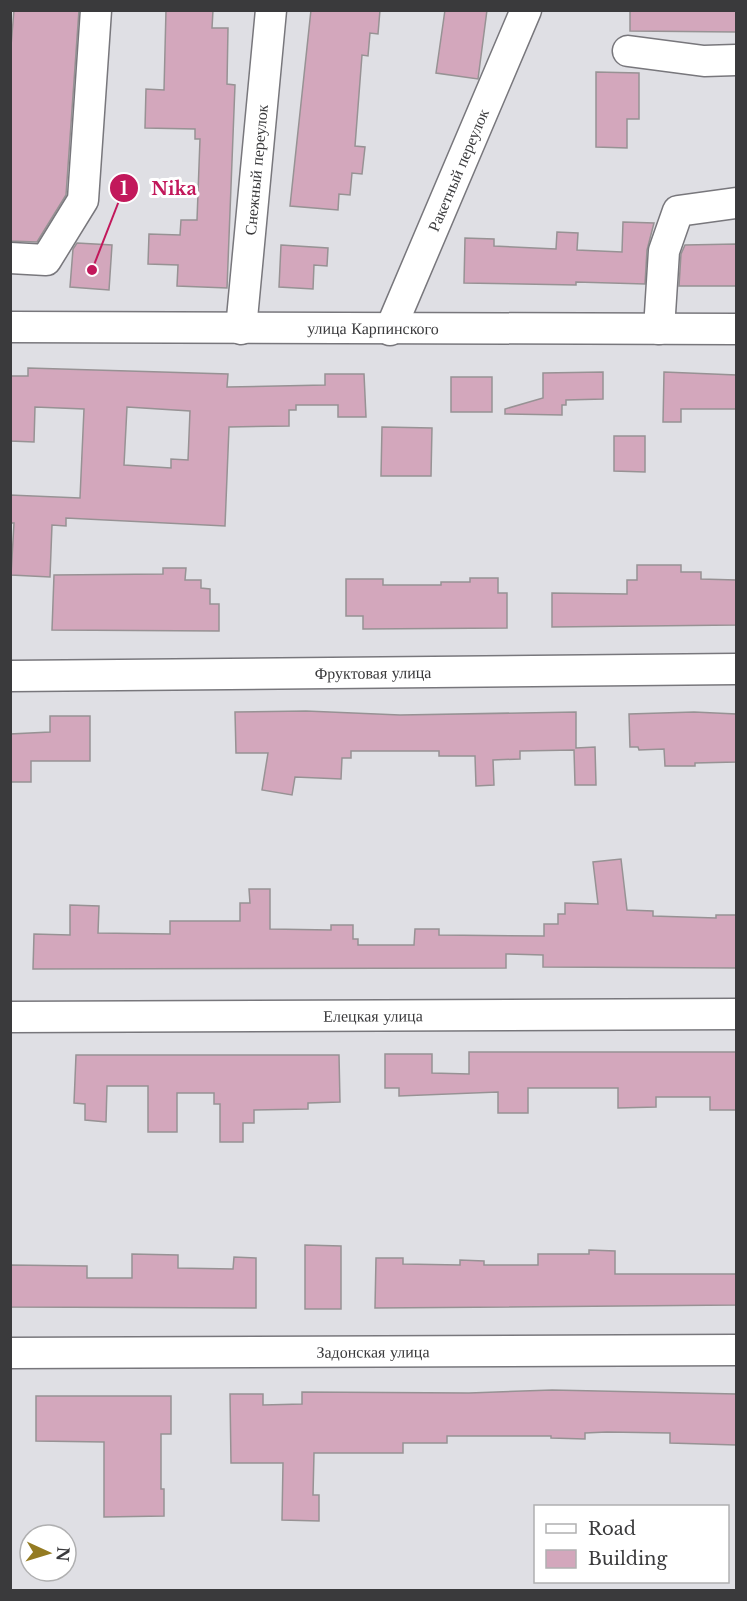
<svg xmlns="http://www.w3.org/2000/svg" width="747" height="1601" font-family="'Libre Baskerville',serif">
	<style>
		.building { fill: #d3a7bc; stroke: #979294; stroke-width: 1.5; fill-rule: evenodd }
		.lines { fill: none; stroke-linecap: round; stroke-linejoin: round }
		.minor-casing { stroke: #78777c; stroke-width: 33 }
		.minor { stroke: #fff; stroke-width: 30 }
		.labels { text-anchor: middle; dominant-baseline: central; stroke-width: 6; stroke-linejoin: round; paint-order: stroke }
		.street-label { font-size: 16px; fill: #3a3a3c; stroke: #fff }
		.leader { fill: none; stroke: #c2185b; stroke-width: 2 }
		.callout-dot { fill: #c2185b; stroke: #fff; stroke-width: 2 }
		.mark-label { font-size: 18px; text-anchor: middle; font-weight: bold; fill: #fff }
		.callout-label { font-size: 18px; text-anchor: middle; font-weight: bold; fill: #c2185b; stroke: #fff; stroke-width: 6; stroke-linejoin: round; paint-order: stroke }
	</style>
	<rect width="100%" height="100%" fill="#dfdfe4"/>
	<!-- building -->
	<path class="building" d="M14,10h65l-13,185 -29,47 -27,-1v-183z
		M166,10h47l-1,18h16l-1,56 8,1 -8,203 -50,-2 1,-21 -30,-1 1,-30 31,1 1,-15h16l3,-81h-5v-10l-50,-1 1,-39 18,1z
		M311,10h69l-2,24 -8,-1 -2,23 -6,-1 -7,91 10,1 -3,27 -10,-1 -2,22 -11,-1 -1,16 -48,-4z
		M445,10h42l-9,69 -42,-6z
		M630,10h106v22l-106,-1z
		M596,72l43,1v46h-12v29l-31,-1z
		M623,222l31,1 -7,27 -2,34 -69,-2v3l-112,-2 1,-45 29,1v7l62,3 1,-17 21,1 -1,17 45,2z
		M77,243l35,2 -3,45 -39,-3 3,-38z
		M736,244v42h-57l2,-32 4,-9z
		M281,245l47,3 -1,18 -13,-1 -1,24 -34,-2z
		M28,368l200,6 -1,13 98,-2v-11h39l2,43h-28v-12h-42v5h-7v16l-60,1 -4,99 -159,-8v8l-14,-1 -2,52 -39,-2 3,-52h-4v-28l70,3 4,-89 -49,-2 -1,35 -24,-1v-65h18zM127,407l63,4 -2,49 -17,-1v9l-47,-3z
		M603,372v27l-37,1v5h-4v10l-57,-1v-5l38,-11v-25z
		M664,372l72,3v34h-55v13h-18z
		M451,377h41v35h-41z
		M382,427l50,1 -1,48h-50z
		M614,436h31v36l-31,-1z
		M637,565h44v7h20v7l35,1v45l-184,2v-34l75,1v-14h10z
		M163,568h23l-1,12h16v8l9,1v15h9v27l-167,-1 2,-55 109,-1z
		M470,578h28v15h9v35l-144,1v-13h-17v-37h37v6h58v-3h29z
		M306,711l94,4 176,-3v36l19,-1 1,38h-21l-1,-35 -54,1v8l-27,1 1,25 -18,1 -1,-30h-36v-5h-88v7h-9l-1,21 -46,-2 -3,18 -30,-5 6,-37h-32l-1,-41z
		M694,712l42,2v48l-41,1v3h-30l-1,-17 -25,1 -1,-3h-8l-1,-33z
		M50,716h40v45h-59v21h-21v-48l40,-2z
		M621,859l6,51 26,1v5l63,2v-3h20v53l-193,-1v-12l-37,-1v14l-473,1 1,-35 36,1v-30l29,1 -1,27 72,1v-13h70v-18h10l-1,-14h21v40l61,1v-5h22v14h5v6h56l1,-16h24v6l105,1v-12h14v-10h7v-11l33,1 -5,-42z
		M469,1052h267v58h-26v-13h-54v10l-38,1v-20h-90v25h-30v-21l-99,4v-8h-14v-34h47v19l37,1z
		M76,1055h263l1,47 -32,1v6l-54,1v13h-11v19h-23v-38h-6v-11h-37v39h-29v-46h-41l-1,36 -21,-2v-16l-11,-1z
		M305,1245l36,1v63h-36z
		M589,1250l26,1v23h121v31l-361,3 1,-50h27v6l57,1v-5l24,1v4h54v-11h51z
		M132,1254l46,1v13l55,1 1,-12 22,1v50l-246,-1v-42l77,1v12h45z
		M552,1390l184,4v51l-66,-2v-10l-63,-1 -22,1v6l-34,-1v-2h-104v7h-44v10h-89l-1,42h6v26l-37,-1 1,-57h-52l-1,-69h33v11l39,-1v-12l167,1z
		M36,1396h135v38h-10v55h3v27l-60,1v-75l-68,-1z"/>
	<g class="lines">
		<defs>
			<g id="minor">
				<path d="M628,51l76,10 32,-1"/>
				<path d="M10,258l36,2 37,-60 13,-190"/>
				<path id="s1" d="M10,327l726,2"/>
				<path id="s2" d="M241,329l30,-319"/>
				<path d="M659,329l5,-78 14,-40 58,-8"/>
				<path id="s3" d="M390,330l136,-320"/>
				<path id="s4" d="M10,676l726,-7"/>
				<path id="s5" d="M10,1017l726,-3"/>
				<path id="s6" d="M10,1353l726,-3"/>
			</g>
		</defs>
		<!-- minor casing -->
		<use href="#minor" class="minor-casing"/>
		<!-- minor -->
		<use href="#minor" class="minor"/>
	</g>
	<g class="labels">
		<!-- street labels -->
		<g class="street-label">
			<text stroke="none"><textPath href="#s2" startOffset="160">Снежный переулок</textPath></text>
			<text stroke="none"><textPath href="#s3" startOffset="174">Ракетный переулок</textPath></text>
			<text stroke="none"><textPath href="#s1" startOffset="363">улица Карпинского</textPath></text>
			<text stroke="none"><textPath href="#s4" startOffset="363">Фруктовая улица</textPath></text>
			<text stroke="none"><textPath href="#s5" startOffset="363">Елецкая улица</textPath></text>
			<text stroke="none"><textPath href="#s6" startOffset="363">Задонская улица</textPath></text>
		</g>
	</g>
	<!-- callouts -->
	<path class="leader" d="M92 270L124 188"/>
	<g class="callout-dot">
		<circle cx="92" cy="270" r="6"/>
		<circle cx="124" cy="188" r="15"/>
	</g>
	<g class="mark-label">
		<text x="124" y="195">1</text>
	</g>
	<g class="callout-label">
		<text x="174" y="195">Nika</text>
	</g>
	<!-- border -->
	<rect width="747" height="1601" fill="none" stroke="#3a3a3c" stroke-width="24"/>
	<!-- legend -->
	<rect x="534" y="1505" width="195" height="78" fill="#ffffff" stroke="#b0b0b1" stroke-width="1.5"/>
	<rect x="546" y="1524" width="30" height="9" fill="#ffffff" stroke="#b0b0b1" stroke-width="1.5"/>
	<text x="588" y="1535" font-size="18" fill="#3a3a3c">Road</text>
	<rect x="546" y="1550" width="30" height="18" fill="#d3a7bc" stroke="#b0b0b1" stroke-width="1.5"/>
	<text x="588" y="1565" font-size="18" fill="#3a3a3c">Building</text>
	<!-- north arrow -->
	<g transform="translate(48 1553) rotate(94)"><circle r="28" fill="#ffffff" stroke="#b0b0b1" stroke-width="1.5"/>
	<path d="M0-4.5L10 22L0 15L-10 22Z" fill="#947b22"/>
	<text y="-9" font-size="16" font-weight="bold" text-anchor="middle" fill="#3a3a3c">N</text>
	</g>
</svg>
